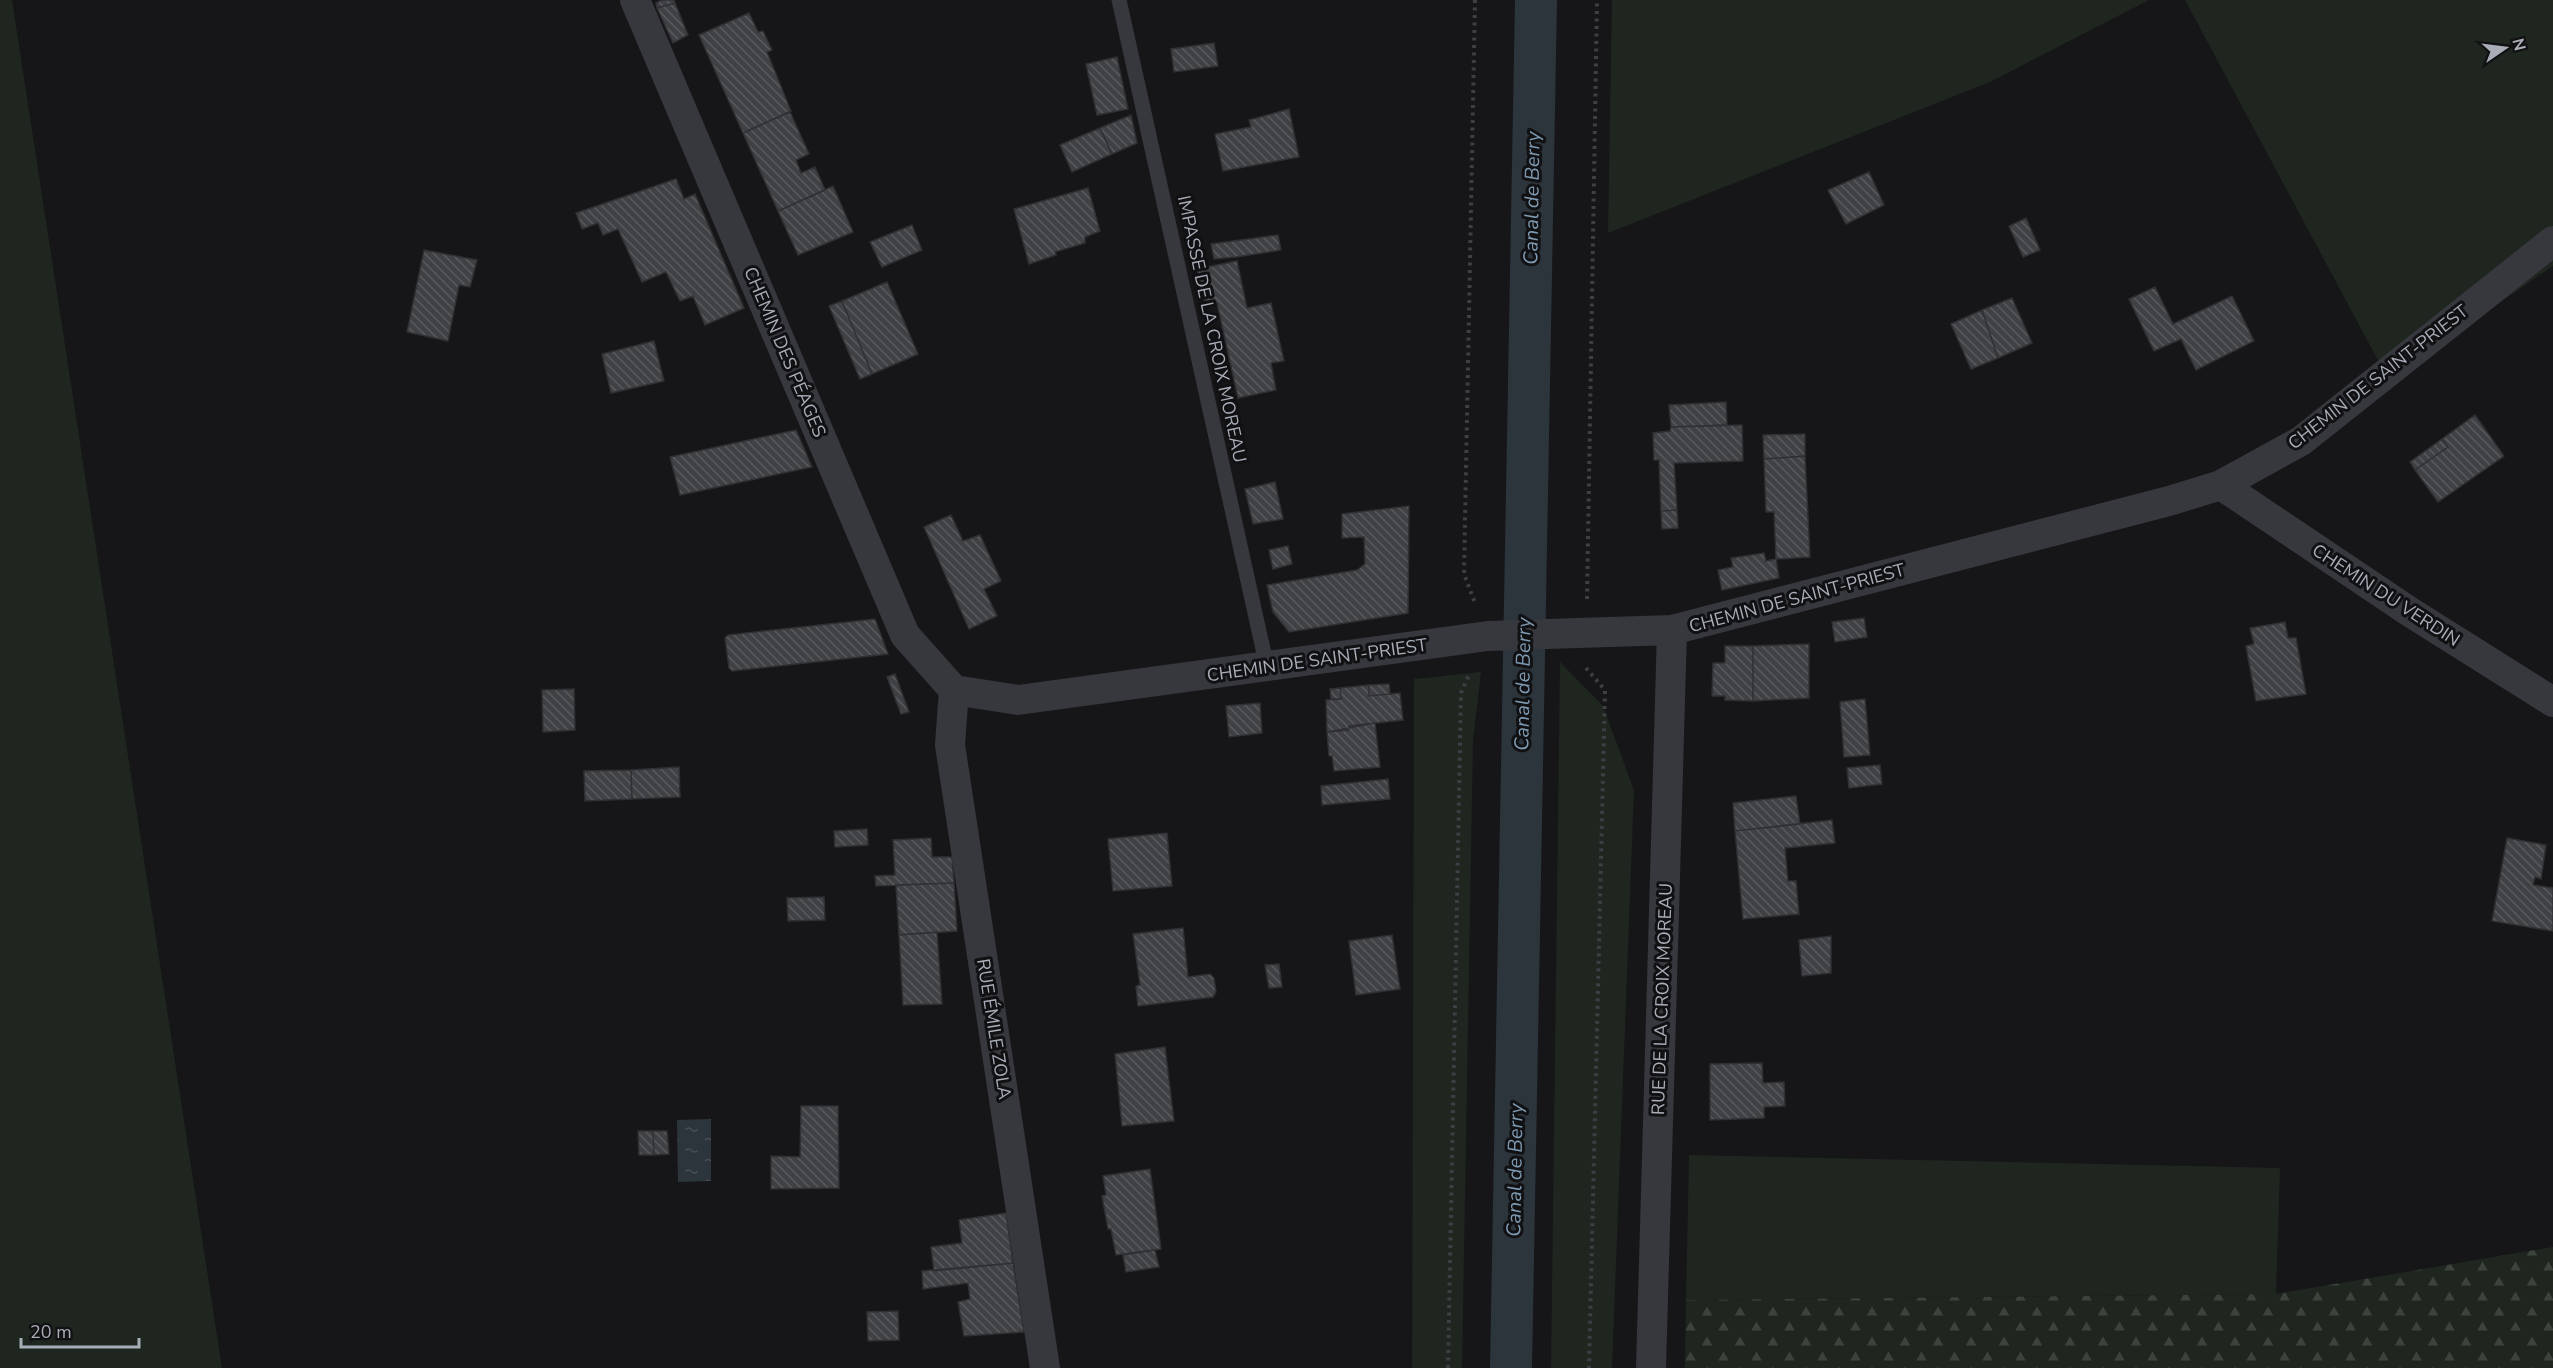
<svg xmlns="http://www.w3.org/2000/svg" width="2553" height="1368" font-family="'Nunito Sans',sans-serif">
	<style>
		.grass { fill: #1e261f }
		.forest { fill: url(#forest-firs) }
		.water { fill: url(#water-ripples) }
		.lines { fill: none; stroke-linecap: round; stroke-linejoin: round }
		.canal { stroke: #2c353c; stroke-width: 42 }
		.building { fill: url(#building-back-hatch); stroke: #303034; stroke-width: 1.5 }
		.path { stroke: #3d3f44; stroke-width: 4; stroke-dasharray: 3 4.5; stroke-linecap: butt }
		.lane { stroke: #37383d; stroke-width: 15 }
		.street { stroke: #37383d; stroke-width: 30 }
		.labels { text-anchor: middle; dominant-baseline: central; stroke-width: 6; stroke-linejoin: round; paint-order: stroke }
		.street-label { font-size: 18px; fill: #a8adb8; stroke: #111113 }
		.water-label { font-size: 20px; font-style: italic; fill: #7f9bb3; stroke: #111113 }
	</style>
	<defs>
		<pattern id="forest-firs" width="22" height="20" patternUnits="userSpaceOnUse" patternTransform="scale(1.5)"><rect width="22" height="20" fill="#1e261f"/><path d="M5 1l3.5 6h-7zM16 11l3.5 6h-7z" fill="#3c433d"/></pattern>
		<pattern id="water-ripples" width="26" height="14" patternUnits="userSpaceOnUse" patternTransform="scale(1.5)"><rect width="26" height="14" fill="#2c353c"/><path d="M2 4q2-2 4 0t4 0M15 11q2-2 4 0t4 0" fill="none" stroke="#485056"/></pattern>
		<pattern id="building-back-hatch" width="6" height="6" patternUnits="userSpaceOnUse" patternTransform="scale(1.5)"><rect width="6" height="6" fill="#404145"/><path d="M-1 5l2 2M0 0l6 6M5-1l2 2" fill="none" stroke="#595a5e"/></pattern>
	</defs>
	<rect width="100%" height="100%" fill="#161618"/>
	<!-- grass -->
	<path class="grass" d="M0,0h12l210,1368h-222z
		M1612,0h537l-159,82 -382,151z
		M2185,0h368v266l-165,113z
		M1560,662l43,44 31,84 -22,578h-61z
		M1481,672l-8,69 -11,627h-50l2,-689z
		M1689,1155l591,13 -4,126 -590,6z"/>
	<!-- forest -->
	<path class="forest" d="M2553,1247v121h-868l1,-68 590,-6z"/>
	<!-- water -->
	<path class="water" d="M711,1119v62l-33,1 -1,-62z"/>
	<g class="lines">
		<!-- canal -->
		<path class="canal" d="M1511,1368l25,-1368"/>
	</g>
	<!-- building -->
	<path class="building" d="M662,0h12l1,3 -18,5 -1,-5z
		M675,3l13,32 -15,8 -16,-35z
		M749,13l9,19 5,-1 9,19 -5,2 24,59 -48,22 -44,-98z
		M1214,43l4,23 -44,6 -3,-23z
		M1117,57l11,52 -31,6 -11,-51z
		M1289,109l10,48 -76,14 -8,-37 36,-7 -2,-7z
		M790,112l19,42 -13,6 5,13 14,-6 10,23 -47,21 -35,-78z
		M1131,115l6,28 -25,11 -12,-26z
		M1100,128l12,26 -40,18 -12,-27z
		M1869,172l15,33 -38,19 -18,-34z
		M676,179l8,20 11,-5 49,114 -39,17 -12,-29 -13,5 -14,-29 -24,10 -24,-53 -15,6 -5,-12 -16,6 -6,-16z
		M833,186l20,46 -55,23 -20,-44z
		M1088,188l12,43 -15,6v6l-30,9 1,3 -27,9 -15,-55z
		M2026,218l14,32 -17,7 -14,-31z
		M912,225l10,25 -40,17 -12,-25z
		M1278,235l3,15 -45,7 -22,2 -3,-15z
		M424,250l53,10 -7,27 -11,-2 -11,56 -41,-9z
		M1237,261l10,47 24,-5 13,58 -13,2 5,27 -38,8 -21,-95 -11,3 -9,-37z
		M887,282l31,72 -46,20 -30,-73z
		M2155,287l18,37 59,-28 22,45 -58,29 -15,-31 -27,12 -25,-52z
		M2012,298l20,45 -34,15 -16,-48z
		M842,301l30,73 -12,5 -31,-73z
		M1982,310l16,48 -27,11 -20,-45z
		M654,341l10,40 -53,12 -9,-39z
		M1726,402l1,23 -56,2 -2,-22z
		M2475,415l29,41 -66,46 -23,-32 33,-23 -6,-8z
		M1742,425l1,36 -69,2 3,47 -16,1 -2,-51h-5l-1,-27 17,-2 1,-4z
		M796,430l16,37 -132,28 -10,-38z
		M1805,434v22l-41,3 -1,-24z
		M2442,439l6,8 -33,23 -5,-8z
		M1805,456l5,101 -34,2 -2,-47h-8l-2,-53z
		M1275,482l8,37 -30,5 -8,-35z
		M1409,506l-1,107 -119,19 -16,-20 -6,-27 90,-15 8,-6 -1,-27 -22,1v-24z
		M1677,510l1,18 -16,1 -1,-18z
		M951,515l12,26 17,-6 21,46 -17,8 13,27 -28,13 -45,-102z
		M1288,546l4,18 -19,5 -4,-19z
		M1764,553l2,8 10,-2 3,19 -57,12 -4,-20 15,-3 -2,-9z
		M1864,618l3,19 -32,5 -3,-20z
		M875,619l13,35 -156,17 -3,-3 -4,-30 3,-3z
		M2285,622l3,16h8l10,56 -50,7 -10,-55 8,-2 -4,-16z
		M1809,644v54l-56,3v-55z
		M1725,646h28v55l-28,-1v-4h-13l1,-33h12z
		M895,674l14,38 -8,2 -14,-37z
		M1389,684l1,10 -21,2v-11z
		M1369,685v11l31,-3 3,27 -54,6v4l-22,2 -1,-32 15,-1 -1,-11z
		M1340,688l1,11h-10l-1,-10z
		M574,689l1,41 -32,2 -1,-42z
		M1865,699l5,56 -26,2 -4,-55z
		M1260,703l2,30 -33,4 -3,-31z
		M1375,723l5,44 -46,4 -2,-15h-3l-2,-24z
		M1880,765l2,19 -33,4 -2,-20z
		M679,767l1,30 -48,2 -1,-29z
		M631,770l1,29 -47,2 -1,-30z
		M1388,779l2,20 -68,6 -1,-19z
		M1796,796l4,28 -65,7 -2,-28z
		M1832,820l3,23 -50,5 3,33h8l3,33 -56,5 -8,-88z
		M867,829l1,16 -33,2 -1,-16z
		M1167,833l5,53 -59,5 -5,-52z
		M931,838l1,19h20l2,26 -78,3 -1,-10 20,-1 -2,-35z
		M2507,838l39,7 -5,34 -6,-2 -2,8 20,3v43l-61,-10z
		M954,883l3,48 -58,4 -3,-50z
		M824,897l1,23 -37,1 -1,-23z
		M1183,928l5,49 22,-3 4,4 2,14 -3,5 -75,9 -2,-20 4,-1 -7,-51z
		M937,932l5,72 -39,1 -4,-70z
		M1392,935l8,54 -44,6 -7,-54z
		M1831,936v37l-29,3 -3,-36z
		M1279,964l3,23 -13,1 -4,-23z
		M1165,1047l9,74 -52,5 -7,-72z
		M1762,1063l1,20 21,-1 1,24 -21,1v11l-54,2v-56z
		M801,1106h37l1,82 -68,1v-33l29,1z
		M638,1131h15l1,24h-15z
		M653,1131h14l2,23 -15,1z
		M1150,1169l11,80 -45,6 -5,-26h-3l-6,-33 4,-1 -3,-19z
		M1006,1213l7,50 -79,8 -3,-24 31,-4 -3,-23z
		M1155,1250l4,17 -33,5 -3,-17z
		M1013,1263l11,69 -60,4 -6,-34 12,-3 -2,-16 -45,6 -1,-18z
		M898,1311l1,29 -31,1 -1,-29z"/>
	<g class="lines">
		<!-- path -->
		<path class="path" d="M1475,0l-11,574 11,29
			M1587,599l10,-599
			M1586,668l19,22 -16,678
			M1448,1368l13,-675 8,-18"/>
		<!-- lane -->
		<path class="lane" d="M1119,0l148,667"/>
		<!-- street -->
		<path class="street" d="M635,0l270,635 49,55
			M2221,485l189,127 143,90
			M954,690l64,10 470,-64 184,-6 497,-129 52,-16 80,-44 252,-200
			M954,690l-4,55 95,623
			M1651,1368l21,-738"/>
	</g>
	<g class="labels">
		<!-- street labels -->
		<g class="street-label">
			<text transform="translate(1212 329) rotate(78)">IMPASSE DE LA CROIX MOREAU</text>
			<text transform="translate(785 352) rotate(67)">CHEMIN DES PÉAGES</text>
			<text transform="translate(2378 377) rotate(-38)">CHEMIN DE SAINT-PRIEST</text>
			<text transform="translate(2386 595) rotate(33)">CHEMIN DU VERDIN</text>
			<text transform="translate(1797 598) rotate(-15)">CHEMIN DE SAINT-PRIEST</text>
			<text transform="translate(1317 660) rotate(-8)">CHEMIN DE SAINT-PRIEST</text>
			<text transform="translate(1662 999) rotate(-88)">RUE DE LA CROIX MOREAU</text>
			<text transform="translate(994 1029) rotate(81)">RUE ÉMILE ZOLA</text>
		</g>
		<!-- water labels -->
		<g class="water-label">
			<text transform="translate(1532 198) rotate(-89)">Canal de Berry</text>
			<text transform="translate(1523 684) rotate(-89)">Canal de Berry</text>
			<text transform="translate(1515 1170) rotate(-89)">Canal de Berry</text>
		</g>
	</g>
	<!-- north arrow -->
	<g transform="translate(2505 48) rotate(76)" stroke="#111113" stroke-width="4.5" paint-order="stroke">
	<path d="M0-4.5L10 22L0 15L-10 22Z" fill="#a8adb8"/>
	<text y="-9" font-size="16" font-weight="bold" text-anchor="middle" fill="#a8adb8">N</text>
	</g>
	<!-- scale -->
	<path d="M21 1338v9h118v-9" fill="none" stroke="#a8adb8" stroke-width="3"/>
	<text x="30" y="1338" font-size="18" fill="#a8adb8" stroke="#111113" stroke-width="4.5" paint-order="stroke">20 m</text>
</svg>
